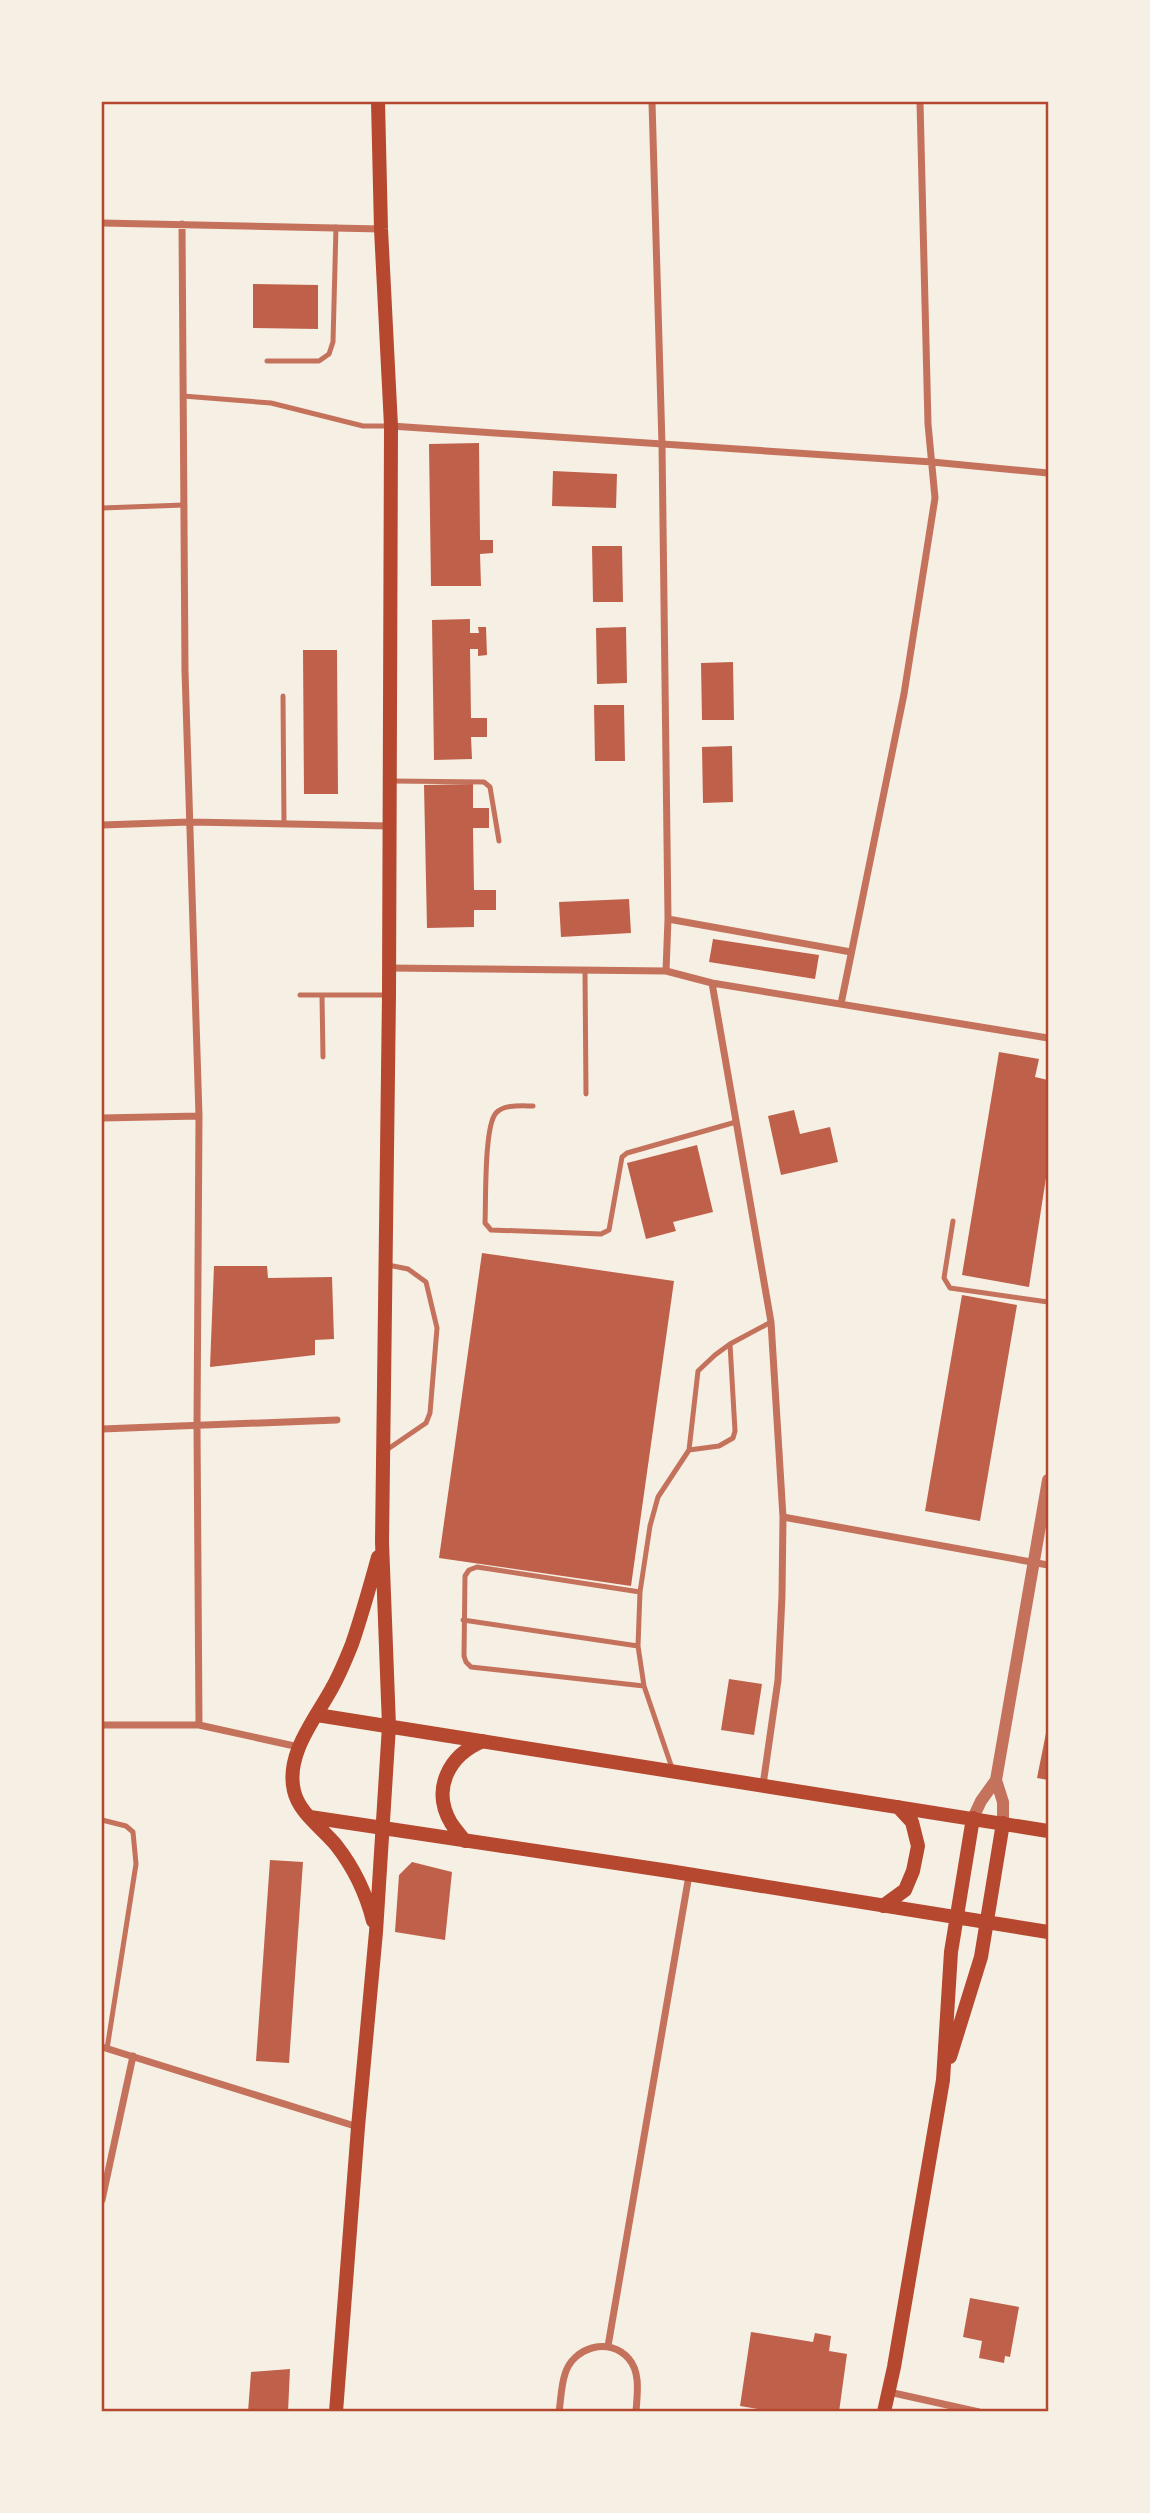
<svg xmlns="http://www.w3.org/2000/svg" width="1150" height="2513" font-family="Mulish,sans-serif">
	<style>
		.building { fill: #bf614a }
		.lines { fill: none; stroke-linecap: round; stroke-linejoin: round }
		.service { stroke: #c5725c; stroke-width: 5 }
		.minor { stroke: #c5725c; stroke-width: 7 }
		.tertiary { stroke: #c5725c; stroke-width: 12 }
		.secondary { stroke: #b5482f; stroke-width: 14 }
		.neatline { fill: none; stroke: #b5482f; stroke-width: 2.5 }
	</style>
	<rect width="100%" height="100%" fill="#f6efe4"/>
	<!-- building -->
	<path class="building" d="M253,284l65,1v44l-65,-1z
		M479,443l1,97h13v13l-13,1 1,32h-50l-2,-142z
		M553,471l64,3 -1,34 -64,-2z
		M592,546h30l1,56h-30z
		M470,619v14h9l-1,-6h8l1,28 -9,1v-7h-8l1,69h16v19h-16l1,22 -38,1 -2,-140z
		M626,627l1,56 -30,1 -1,-56z
		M303,650h34l1,144h-34z
		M733,662l1,58h-32l-1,-57z
		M594,705h30l1,56h-30z
		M732,746l1,56 -30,1 -1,-56z
		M473,784v24h16v20h-16l1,62h22v20h-22v17l-47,1 -3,-143z
		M629,899l2,34 -70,4 -2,-35z
		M713,939l106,16 -4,24 -106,-17z
		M999,1052l40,7 -4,18 13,3v85l-19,122 -67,-12z
		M794,1110l6,24 30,-7 8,35 -57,13 -13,-59z
		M697,1145l16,67 -40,10 3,9 -30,8 -19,-76z
		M482,1253l192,28 -43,305 -192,-28z
		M214,1266h53l1,12 64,-1 2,62 -19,1v15l-105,12z
		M962,1295l55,10 -37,216 -55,-10z
		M729,1679l33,5 -8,51 -33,-5z
		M1047,1728h1v52l-11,-2z
		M270,1860l33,2 -14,201 -33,-2z
		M412,1862l40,10 -7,68 -50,-8 4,-57z
		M970,2298l49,9 -9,50 -5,-1 -1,7 -25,-5 3,-17 -19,-4z
		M751,2332l62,10 2,-9 16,3 -2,15 18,3 -8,58h-62l-37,-6z
		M290,2369l-2,43h-40l3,-40z"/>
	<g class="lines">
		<!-- service -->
		<path class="service" d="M267,361h52l10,-7 4,-12 3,-115
			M183,396l88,7 92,23h28
			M102,508l82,-3
			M283,696l1,128
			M393,781l91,1 6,5 9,54
			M585,970l1,124
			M300,995h88
			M322,995l1,62
			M533,1106c-11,0 -29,-2 -37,7 -12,13 -10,89 -11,110l6,7 110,4 8,-4 13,-73 5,-4 109,-31
			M953,1221l-9,57 6,10 98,14
			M689,1450l30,-4 14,-8 2,-7 -5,-87
			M385,1451l41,-28 4,-10 7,-85 -11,-46 -18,-13 -20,-4
			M640,1592l-163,-25 -8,3 -4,6 -1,80 2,6 5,5 173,19
			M463,1620l175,26
			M672,1768l-28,-82 -6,-40 2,-54 10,-66 8,-29 31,-47 9,-79 17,-16 15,-11 41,-22
			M102,1820l24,6 7,6 3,32 -29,185"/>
		<!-- minor -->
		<path class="minor" d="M652,102l10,342 6,475 -2,52
			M102,223l279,6
			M182,224l3,447 14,445 -2,310 2,299
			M391,426l541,36 116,11
			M102,825l87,-3 200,4
			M668,919l183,33
			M389,968l277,3 46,12 336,55
			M712,983l59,339 12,195 -1,79 -4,84 -15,105
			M841,1004l63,-310 31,-196 -7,-74 -8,-322
			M102,1118l97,-2
			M102,1429l235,-9
			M783,1517l265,48
			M102,1725h97l100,22
			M102,2047l256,80
			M102,2200l31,-144
			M608,2346l81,-471
			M889,2392l90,20
			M559,2412c2,-13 2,-26 6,-38 8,-27 45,-38 64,-15 12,14 8,36 7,53"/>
		<!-- tertiary -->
		<path class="tertiary" d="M973,1818l8,-17 15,-21
			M1003,1823v-21l-7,-22 52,-300"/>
		<!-- secondary -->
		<path class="secondary" d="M317,1715l731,116
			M310,1817l359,54 379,61
			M465,1841c-5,-6 -10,-12 -14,-18 -20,-34 -2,-68 32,-82
			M883,1906l22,-16 8,-19 5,-25 -6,-24 -14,-15
			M373,1921c-7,-28 -19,-53 -37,-76 -14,-17 -37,-32 -42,-54 -9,-37 22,-73 38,-103 8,-14 14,-29 20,-44 10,-29 18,-58 26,-87
			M950,2057l31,-100 22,-134
			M336,2412l22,-285 18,-195 13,-206 -7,-184 7,-547 2,-569 -10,-197 -3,-127
			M884,2412l10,-45 49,-287 8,-128 22,-134"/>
	</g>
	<!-- border -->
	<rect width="1150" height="2513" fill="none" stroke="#f6efe4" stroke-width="206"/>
	<rect x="103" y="103" width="944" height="2307" class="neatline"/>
</svg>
